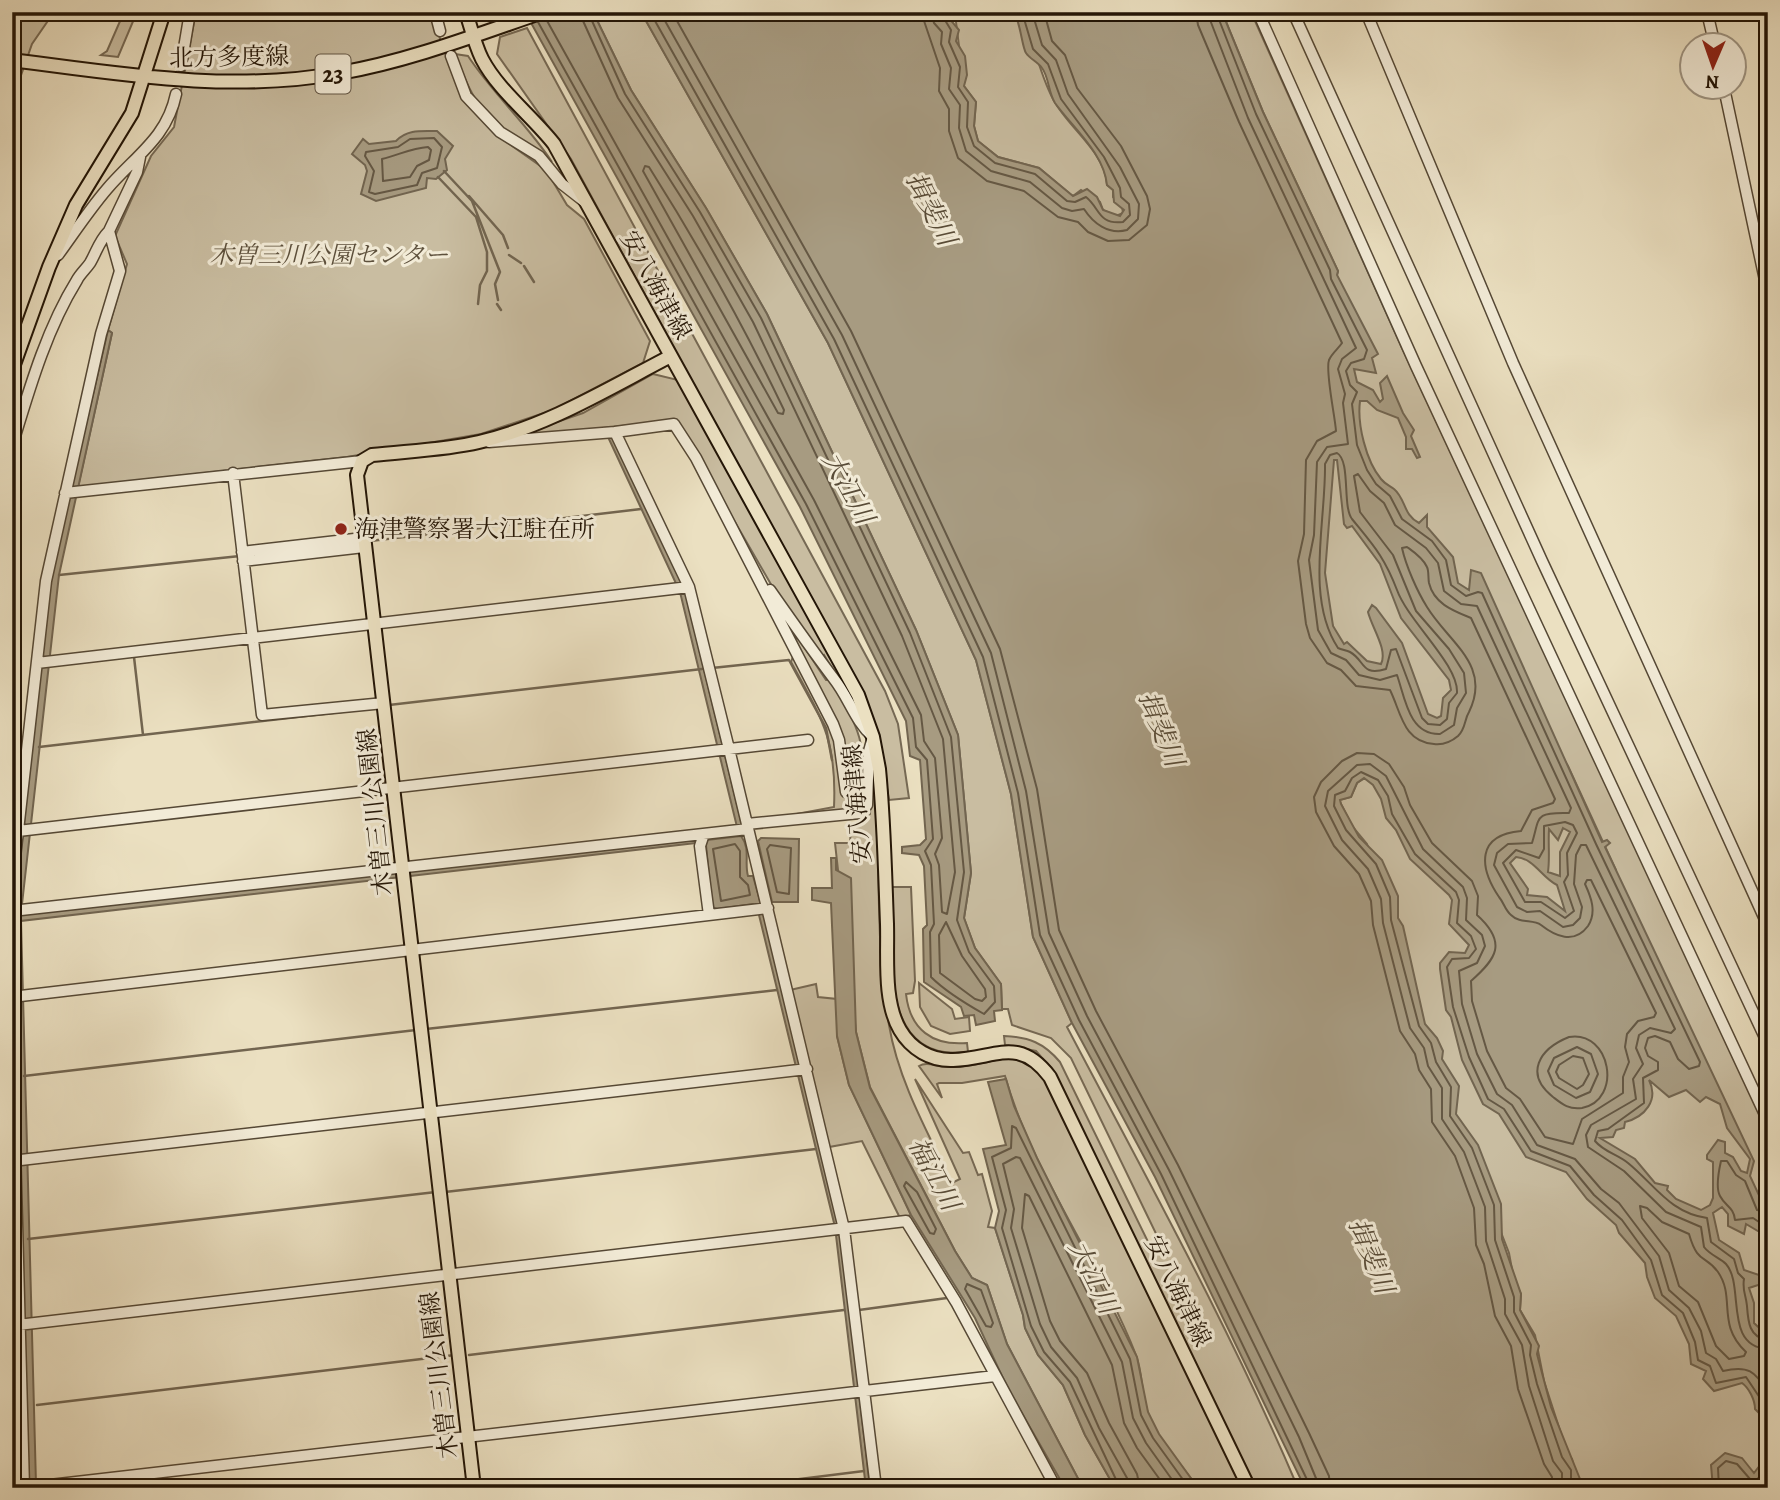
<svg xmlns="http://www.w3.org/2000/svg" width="1780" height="1500" font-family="Alegreya,'Noto Serif JP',serif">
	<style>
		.green { fill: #c9bda1; stroke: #766954; stroke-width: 2 }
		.water { fill: #a79b81; stroke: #726550; stroke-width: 2; fill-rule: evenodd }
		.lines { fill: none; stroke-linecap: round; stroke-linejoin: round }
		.shore { stroke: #655844; stroke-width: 2 }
		.stream { stroke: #726550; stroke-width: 2.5 }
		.minor-casing { stroke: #554835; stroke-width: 13 }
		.major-casing { stroke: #231506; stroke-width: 16 }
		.minor { stroke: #f2ebd7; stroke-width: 10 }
		.major { stroke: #ebe0c1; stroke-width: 12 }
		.poi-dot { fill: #8f2418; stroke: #f2ebd7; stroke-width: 2.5 }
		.labels { text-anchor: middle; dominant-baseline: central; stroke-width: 6; stroke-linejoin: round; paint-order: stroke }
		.shield { fill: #f2ebd7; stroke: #615545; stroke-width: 2 }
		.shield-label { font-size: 23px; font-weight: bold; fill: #231506 }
		.street-label { font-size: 24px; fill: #231506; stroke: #f2ebd7 }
		.park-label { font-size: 24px; font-style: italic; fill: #5d503c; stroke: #f2ebd7 }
		.poi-label { font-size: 24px; fill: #231506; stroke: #f2ebd7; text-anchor: start }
		.water-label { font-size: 26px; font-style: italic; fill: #584b37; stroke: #f2ebd7 }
	</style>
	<rect width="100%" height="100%" fill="#ebe0c1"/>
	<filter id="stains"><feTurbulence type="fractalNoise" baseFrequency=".00286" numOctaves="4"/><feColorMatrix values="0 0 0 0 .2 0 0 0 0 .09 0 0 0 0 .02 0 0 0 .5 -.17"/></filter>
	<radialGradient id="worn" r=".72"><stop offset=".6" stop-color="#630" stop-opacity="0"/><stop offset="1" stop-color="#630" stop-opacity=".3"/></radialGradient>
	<!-- green -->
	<path class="green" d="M12,12h42l-22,32 -20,57z
		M124,12h13l-19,45 -17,-2 6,-4z
		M196,12h234l32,85 36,39 48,34 21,35 17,14 66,122 -7,22 -90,47 -72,24 -134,23 -269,30 34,-154 -4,-3 19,-66 -12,-28 36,-80 23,-29z
		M593,12h48l187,331 148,317 35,134 22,143 39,86 -5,4c80,152 164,303 231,461h-44l-203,-420 -15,-17 -31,-6 -1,-9c25,1 40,7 56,26l92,188 10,-4 -91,-188 -20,-20 -39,-13 -4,-16h-6l-1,-25 -26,-36 -11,-30 7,-45 -13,-138 -42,-105 -149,-316 -61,-106 -75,-118z
		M944,12h78c11,28 17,61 31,87 15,29 52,52 54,86l6,5v7l9,9 1,7 -7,3 -13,-6 -3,-8 -19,-12 -8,6 -3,-2 -31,-26 -41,-11 -20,-16 -4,-15 2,-24 -12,-16 -8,-64z
		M1222,12h29l151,336 366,783v223l-168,-210 -45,-73 61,-201 -48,-104 -105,-168 -100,-140 -27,-179 2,-8 -75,-159z
		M527,28l358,663 13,33 11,74 -20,2 -12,-71 -15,-35 -291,-535 -74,-105 3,-17z
		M455,54l13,2c25,38 59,68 84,106 -15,-14 -31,-19 -46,-30 -29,-22 -39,-46 -51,-78z
		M653,374l25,6 171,306 13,35 -38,-66 -5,3 -39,-58 -104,-180 -166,18 73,-25z
		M1325,431l124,188 5,105 -79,7 -51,-127z
		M775,603l51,77h5c30,49 34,64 34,121l-7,8 -62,7v-2l38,-7c3,-67 -12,-88 -43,-145l3,-8 48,87z
		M872,755c11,90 1,182 17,270 9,55 39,108 63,158l8,-4 -45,-100 48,74 6,-1 9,23 4,-1 10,37 -4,16 7,1 28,87 2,13 13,27 25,30 22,50 30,53h-32l-76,-144 -20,-59 -15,-7 -17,-27 -85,-164 -14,-55 -21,-189h15l1,-16 19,-13z
		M1370,775l74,91 110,295 40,31 174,219v77h-190l-6,-29 -4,-4 -24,-74 -9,-46 -15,-25 1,-16 -7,-14 -5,-27 -86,-222 -56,-187 -15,-18 -13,-26 12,-3 6,-14z
		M1571,824l13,83 -45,17 -38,-66 28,-26z
		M892,887h19l4,94 -2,12 -7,1c4,36 27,52 61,49l1,9c-93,12 -75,-104 -76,-165z
		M919,983l33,26 3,10 14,-2 1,14 -20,3 -19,-8 -11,-19z
		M816,984l2,13 19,2v37l12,49 62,130 -11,3 -38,-77 -33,6 -39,-157z
		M1010,1057l18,6 21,19 194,406h-45c-17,-24 -40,-48 -50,-75 -7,-19 -5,-40 -12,-58 -37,-95 -103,-180 -131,-279l-43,7h-23l-2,1 5,14 -23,-32c8,-5 17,1 28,1 21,1 43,-6 63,-10z"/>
	<!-- water -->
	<path class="water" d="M525,12h68l38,78 75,118 61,106 149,316 42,105 13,138 -7,45 11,30 26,36 1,26 -8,1 1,10 -19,4 -2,-10 -10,1 -3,-9 -37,-25 -1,-53 4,-4 -3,-59 -5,-11 -17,-2v-6l18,-2 6,-6 -6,-79 -10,-4 -4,-35 -106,-214z
		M641,12h303l15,18 -3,11 9,15 2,19 -3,11 12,16 -2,24 4,15 20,16 41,11 34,28 14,-7 10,8 6,13 17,6 4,-6 -10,-8 -1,-12 -6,-5c-3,-32 -34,-57 -52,-82 -7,-11 -6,-26 -13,-35 -4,-6 -12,-9 -16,-15 -4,-6 -5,-28 -12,-41h208l41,100 75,159 -1,4 41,79 -6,4 4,15 -22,-4 3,13 16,8 7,12 3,-3 -3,-16 7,-7 16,37 11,17 -3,6 9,21 -3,1 -5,-9h-6v-12l-8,-19 -21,-8 -10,-9h-7c-3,23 6,60 21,78 4,5 9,7 13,10 12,10 9,26 25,34l8,-8v12l26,30 5,26 11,7 2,-20 10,3 121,269 5,-2 3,3 -5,4 149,314 -4,15 14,30 1,-19 3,4v46l-22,-13 -2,10 -16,-8v-12l-6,-7 -9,6 6,27 20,13 5,17 24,8v10l-10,-3 -9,3 5,15v20l14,13v106l-2,-22 -11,-11c0,-9 -6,-21 -13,-26l-28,8 -11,-12 3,-8 -15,-7 -2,-20 -13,-28 -21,-18 -8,-21 -2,-14 -26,-30 -3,-8 -29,-26 -21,-27 -40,-15 -27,-43 -16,-10 -21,-44 -11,-43 -5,-7 -6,-41v-6l9,-11 16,1 4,-8 -20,-21 3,-24 -3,-5 -39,-36 -14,-29 -10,-12 -5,-19 -8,-14 -9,-7 -7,5 -6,14 -11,3 1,4 18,33 23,23 16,36v22l5,8 22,98 12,14 6,13 -1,8 17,27 -3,28 22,31 23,59 1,35 19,55 -1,16 19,36 -2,8 14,53 29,72 -2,9h-273l-150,-311 -83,-154 -39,-86 -22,-143 -35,-134 -148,-317zM1334,460h3l7,64 3,4 5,-2 28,38 21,54 48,62 2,10 -8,8 -2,18 -4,2 -9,-4 -26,-71 -26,-35 -4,-3 -4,7c4,16 20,38 13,52l-14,-3 -20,-19 -3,2 -11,-18 -8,-53zM1563,828l7,4 -10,20v24l-12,-4c2,-14 0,-28 1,-43l9,11zM1516,857c19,2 25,20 41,28l8,26 -18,-14 -20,-2 1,-6 -18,-26zM1649,1080l20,17 17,-7 14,12 6,-5 14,7 7,24 23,31 -3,14 -6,-2 -8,-14 -8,-4v-11l-7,-2 -11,15v4l6,3v36l-3,7 -9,5 -25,-11 -9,-9 1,-4 -13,-3 -20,-24 -35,-21 13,-1 3,-7 8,-2 1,-6c20,-5 34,-22 24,-42z
		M437,131l16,15 -8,13 2,11 -11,9 -9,-1 -1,10 -50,13 -15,-7 6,-23 -2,-6 -13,-11 11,-15 6,5 27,-3c11,-12 26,-10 41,-10z
		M108,330l4,3 -53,242 -38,338 674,-75 12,2 34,-4c10,13 3,26 7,40h5l11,39 77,319 29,254h-4l-31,-261 -76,-312 -6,-11 -36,5 -5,-2 -6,-62 -10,-2 -675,78 15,563 -7,4 -16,-565 38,-349z
		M608,437h5l70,146 59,242 -5,2 -57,-235z
		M761,838l38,1 -1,63h-26l-14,-61z
		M831,858h5v12l15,8 5,154 14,56 85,163 17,27 15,7 20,59 76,144h-18l-57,-99 -33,-71 -64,-103 -62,-130 -12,-49 -6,-133 -19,-3v-12h20z
		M1006,1079l8,27 23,52 100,199 11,55 11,22 39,54h-83l-30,-53 -22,-50 -25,-30 -13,-27 -2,-13 -28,-87 4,-17 -16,-62 23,-4 -18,-63z
		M1725,1453l17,5 12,15 7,-9 7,-1v25h-55l-2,-23z"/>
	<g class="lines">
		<!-- shore -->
		<path class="shore" d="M650,12l184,327 149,318 35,136 22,142 39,85 82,154 150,314
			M660,12l182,323 149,318 35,138 23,142 38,83 82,154 130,267 21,51
			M672,12l179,319 149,318 37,140 22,141 37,81 82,154 131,268 20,43 1,12
			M921,12l19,56 -1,23 10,18v22l9,27 29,23 37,10 34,26 20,5 10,10 20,9 21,-1 18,-15 3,-16 -3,-13 -26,-50 -44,-58 -12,-33 -13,-14 -8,-29
			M931,12l3,11 8,9 -1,12 10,24 -2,21 11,16 -1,23 7,23 25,20 39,11 32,26 10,3 12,-2c9,14 24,26 43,21l11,-11 1,-15 -19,-37 -52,-73 -12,-34 -14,-15 -10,-33
			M940,12l11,18 -2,12 11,25 -2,20 10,15 -1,25 7,19 21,17 40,11 32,27 8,1 11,-5c14,11 12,28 37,25l7,-7 -1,-11 -8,-7 -1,-9 -16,-31 -43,-58 -13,-35 -15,-15 -11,-37
			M1196,12l2,13 41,97 103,221c-4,6 -10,10 -13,17 -4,11 6,56 7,71l-19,10 -11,19 -2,74 -6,27 8,63 4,14 17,25 14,7 15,16 34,4c11,22 13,52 44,54 9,1 17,-2 24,-8 8,-8 6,-16 11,-24 23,-47 -20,-69 -42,-105 -10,-16 -21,-41 -25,-59l5,-1c7,5 16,11 20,20 2,4 1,11 2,16 5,21 25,28 42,35l84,181 -2,4 -21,7 -11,21c-45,4 -42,36 -22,66 5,6 6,13 12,18 9,9 22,4 30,10 14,11 33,20 47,1 9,-14 3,-29 -3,-42l2,-4h4l65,133 -2,4 -16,4 -11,13 -2,13 4,15 -6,15v16l-41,26 -9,25 -28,-7 -25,-38 -14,-11 -19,-37 -15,-50 -1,-20c25,-22 37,-38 6,-66l1,-19 -6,-15 -40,-38 -22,-38 -6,-18 -15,-23 -15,-10 -17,-1 -15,8 -21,21 -7,15 2,15 18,34 25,28 12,27 2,24 27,106 15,23 4,16 12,19 1,33 23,34 19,52 2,37 8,19 11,52 16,30 7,43 26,75 8,13v11
			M1207,12l41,106 108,230 -14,11 -4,10 7,25 -2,9 5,41 -21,3 -10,15 -3,73 -5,25 9,70 13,23 15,7 13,15 21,5 17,-5c8,23 12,60 43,59l14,-9 3,-17 9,-15 -2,-20 -15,-24 -33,-38 -23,-56 -33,-43 -6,-36 4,-2 12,17 14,12 11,22 31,23 12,15 6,28 17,13 16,2 94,202 -2,5c-35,-1 -29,4 -37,30l-24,1 -11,9 -3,12 23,42 10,5 13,-1 23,16 10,-2 7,-7 2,-11 -8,-23 2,-29 5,-10h5l89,184 -4,4 -21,-5 -11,7 -3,13 7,16 -10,15 3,20 -45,26 -5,10 2,12 36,24 42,41 35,15 3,20c6,8 16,11 22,17 19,21 -3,83 42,85
			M1216,12l40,102 74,156 1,9 36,71 -3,9 -13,4 -5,8 4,14 7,7 -5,12 5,41 10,25 9,14 14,12 12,23 30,22 14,19 5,25 15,11 12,-4 4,1 114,251 104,218 -1,4 -10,3 -11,-10 -8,-17 -15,-6 -7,2 -3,10 3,8 10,6v8l-15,8 1,25 -36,26 -10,2 -3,10c9,11 22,13 33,22 27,22 42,50 79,55l4,24 23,17 4,14 6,6c-2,11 2,16 3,27 1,15 2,32 21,34
			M546,19l268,481 107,215 3,26 11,17 7,80 -7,16 4,11 3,47 5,2 8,-42 -12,-133 -41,-103 -149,-314 -60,-106 -75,-118 -39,-86
			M538,22l268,482 107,214 3,29 11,13 6,79 -8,12 6,14 3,59 -4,8 1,45c15,15 37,28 53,37l11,-12 -1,-16 -25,-34 -12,-32 7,-48 -13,-135 -41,-104 -149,-315 -61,-106 -75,-118 -37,-82
			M434,138l8,9 -5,21 -15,5 -5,12 -42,9 -6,-2 5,-21 -9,-15 1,-4 32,-5 12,-8z
			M428,147l3,3 -2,10 -12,6 -7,11 -27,4 -1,-22c17,-4 29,-11 46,-12z
			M645,166l4,1c50,79 95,159 135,243l-1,4 -5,-1 -135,-242z
			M1337,453c14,8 5,53 15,66 21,26 32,37 45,71 11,31 62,75 60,103l-8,10 -2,16 -7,6 -12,-1 -6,-6 -26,-69 -5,1 -5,19c-25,8 -21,-9 -36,-17 -4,-2 -8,-2 -12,-4 -33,-50 -12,-126 -13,-184l5,-9z
			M1565,822l8,3 4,8 -10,20 1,22 -4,7 10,29 -9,7 -24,-16h-16l-22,-39 13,-13 23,8 5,-9v-23z
			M735,844l5,7v26l8,8 2,10 -29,6 -8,-52z
			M770,845l21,3 -2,46 -12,-2 -10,-43z
			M15,917v73
			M946,922l16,34 23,33 1,8 -4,4 -7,-2 -35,-26 -1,-38z
			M1569,1037c42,-7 54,63 13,71 -13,2 -20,-4 -29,-11 -29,-23 -14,-48 16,-60z
			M1577,1047l14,7 7,20 -8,18 -14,6 -22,-13 -6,-14 6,-13z
			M1573,1056l10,2 6,16 -6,11 -6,4 -18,-11 -3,-6 3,-7z
			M906,1182l11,10 19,37 -2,5 -4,-1 -26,-47z
			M1640,1206l7,2 15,14 27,12c9,31 16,20 29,38 18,26 -2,52 28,80l-2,4 -15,3 -13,-13 -18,-44 -19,-16 -10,-33 -27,-35z
			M1768,1212l-11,-2 -12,-29 -9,-6 -9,-14h-6c-2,9 -6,26 -1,35 5,10 14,11 15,24l18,-2 15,10
			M967,1284l14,6 12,33 -2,4 -5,-1 -21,-37z
			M1120,1488l-50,-106 -26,-30 -13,-26 -29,-98 4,-18 -14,-53 19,-9 1,-22 4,2 114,231 11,56 12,23 36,50
			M1129,1488l-2,-10 -28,-50 -22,-50 -26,-31 -11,-23 -29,-96 3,-19 -11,-45 13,-7 4,1 102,204 11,56 13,25 32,45
			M1140,1488l-3,-14 -28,-51 -22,-50 -27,-32 -10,-20 -28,-93 3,-34 4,2 83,169 12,58 13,25 29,40
			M1562,1488v-15l-9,-12 -24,-75 -7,-41 -17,-31v-15l-19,-58 -1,-34 -21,-55 -22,-33v-31l-14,-22 -4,-18 -14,-20 -27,-105 -2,-24 -13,-30 -26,-29 -17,-34 3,-15 29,-26 13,-1 16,12 37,73 40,38 4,11 -1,22 16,15 3,11 -8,17 -18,8 3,33 15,50 20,40 15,11 25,40 38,14 26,30 18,14 40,53 10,34 20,18 12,23 5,22 10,6 7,12c25,-6 32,0 45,21
			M1571,1488v-18l-9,-13 -25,-73 -7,-29 1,-10 -17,-33v-15l-19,-57 -1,-35 -22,-57 -22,-32 1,-29 -15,-25 -5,-19 -12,-17 -28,-106 -1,-23 -14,-33 -30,-34 -12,-24 1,-11 10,-4 7,-13 9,-6 17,8 10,16 4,18 23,40 41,38 3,8 -2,23 14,13 5,13 -7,9 -17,1 -5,8 6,40 16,50 19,42 16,10 27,42 39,15 24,29 28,25 29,40 11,35 21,18 12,29 3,18 12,6 6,17 30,-6 22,33
			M1719,1488l-1,-20 8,-7 11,3 13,15h7l11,-8"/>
		<!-- stream -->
		<path class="stream" d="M444,171l28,30 28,71 -5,12 3,16
			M438,177l38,40 11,35v19l-7,14 -2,19
			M469,196l34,39 5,13
			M509,255l12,8
			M524,266l10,16
			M497,304l4,6
			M370,541l271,-32
			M59,575l181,-19
			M134,657l9,78
			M712,668l77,-8 37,68 6,32
			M389,705l313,-36
			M39,747l319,-37
			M426,1029l351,-39
			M24,1076l392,-46
			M445,1192l371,-43
			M28,1239l408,-47
			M859,1310l88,-12
			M469,1355l375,-45
			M37,1405l418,-50
			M728,1488l136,-17"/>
		<defs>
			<path id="minor" d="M435,12l5,19
				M1258,12l158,354 352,755
				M1293,12l249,549 226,483
				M1366,12l147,351 255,563
				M1707,12l8,34
				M451,56l15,40 34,36 39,24 23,28 23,18
				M181,66l9,-54
				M1724,88l44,206
				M58,255c16,-22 31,-45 49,-66 28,-33 60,-51 69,-95
				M615,432l59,-8 22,34 137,266 6,16 7,52
				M489,442l126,-10 74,155 40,162 115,480 32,259
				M12,446c17,-56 34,-116 65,-166 3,-6 9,-11 13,-17 7,-12 9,-22 19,-32
				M233,473l29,242 122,-12
				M65,493l297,-32
				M242,552l121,-14
				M243,561l121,-14
				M37,663l652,-76
				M747,824l113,-11 7,-8 2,-54 4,-14c-18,-16 -24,-39 -39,-58 -22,-29 -43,-59 -64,-89
				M18,831l790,-91
				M704,834l-4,12 9,69
				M12,884l34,-303 55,-247 19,-63 -11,-40 28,-59 3,-15
				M12,911l736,-82
				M12,997l756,-89
				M12,1034l12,454
				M12,1161l795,-92
				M18,1325l888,-104 50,81 100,186
				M24,1488l971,-112"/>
			<path id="major" d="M466,12c5,16 9,33 16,47 16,31 50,57 72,85l304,551 15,42 6,32c5,51 6,103 8,155 1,32 -4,77 13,106 11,19 31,31 53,30 42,-1 65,-25 97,17l199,411
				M12,60c109,14 219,33 328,13 69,-12 136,-38 203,-61
				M12,370l37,-103 27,-62 56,-92 32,-101
				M474,1488l-117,-1013 5,-14 10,-6c36,-4 73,-5 107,-13 69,-16 130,-54 192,-86"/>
		</defs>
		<!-- minor casing -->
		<use href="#minor" class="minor-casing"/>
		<!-- major casing -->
		<use href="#major" class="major-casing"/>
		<!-- minor -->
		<use href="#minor" class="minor"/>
		<!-- major -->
		<use href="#major" class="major"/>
	</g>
	<!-- markers -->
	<circle class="poi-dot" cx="341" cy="529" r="7"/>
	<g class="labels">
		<!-- shield labels -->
		<rect class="shield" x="315.5" y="54.5" width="35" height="39" rx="5"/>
		<g class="shield-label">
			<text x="333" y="74">23</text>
		</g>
		<!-- street labels -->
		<g class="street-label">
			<text transform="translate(229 57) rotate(-1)">北方多度線</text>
			<text transform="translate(656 285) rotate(61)">安八海津線</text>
			<text transform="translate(857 804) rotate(-95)">安八海津線</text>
			<text transform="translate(375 812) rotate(-96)">木曽三川公園線</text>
			<text transform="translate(1178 1291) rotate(64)">安八海津線</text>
			<text transform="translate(439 1375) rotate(-97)">木曽三川公園線</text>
		</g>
		<!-- park labels -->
		<g class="park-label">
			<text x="329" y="255">木曽三川公園センター</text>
		</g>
		<!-- poi labels -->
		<g class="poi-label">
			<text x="355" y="529">海津警察署大江駐在所</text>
		</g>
		<!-- water labels -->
		<g class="water-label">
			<text transform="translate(931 209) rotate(63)">揖斐川</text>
			<text transform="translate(848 488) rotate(61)">大江川</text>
			<text transform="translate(1161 729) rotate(68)">揖斐川</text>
			<text transform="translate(934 1174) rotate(62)">福江川</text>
			<text transform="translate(1371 1256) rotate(68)">揖斐川</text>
			<text transform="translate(1093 1277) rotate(64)">大江川</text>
		</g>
	</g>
	<!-- margin -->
	<rect width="1780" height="1500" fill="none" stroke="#ebe0c1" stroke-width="42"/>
	<rect x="14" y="14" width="1752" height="1472" fill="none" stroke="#231506" stroke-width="3.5"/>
	<rect x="21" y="21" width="1738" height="1458" fill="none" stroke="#231506" stroke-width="2"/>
	<!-- north arrow -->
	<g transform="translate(1713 66) rotate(182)"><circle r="33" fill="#f2ebd7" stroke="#9f9583" stroke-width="2"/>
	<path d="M0-5L12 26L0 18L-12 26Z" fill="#8f2418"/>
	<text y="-10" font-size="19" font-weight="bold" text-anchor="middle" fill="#231506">N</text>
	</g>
	<rect width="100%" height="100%" filter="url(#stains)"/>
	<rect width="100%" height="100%" fill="url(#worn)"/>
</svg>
